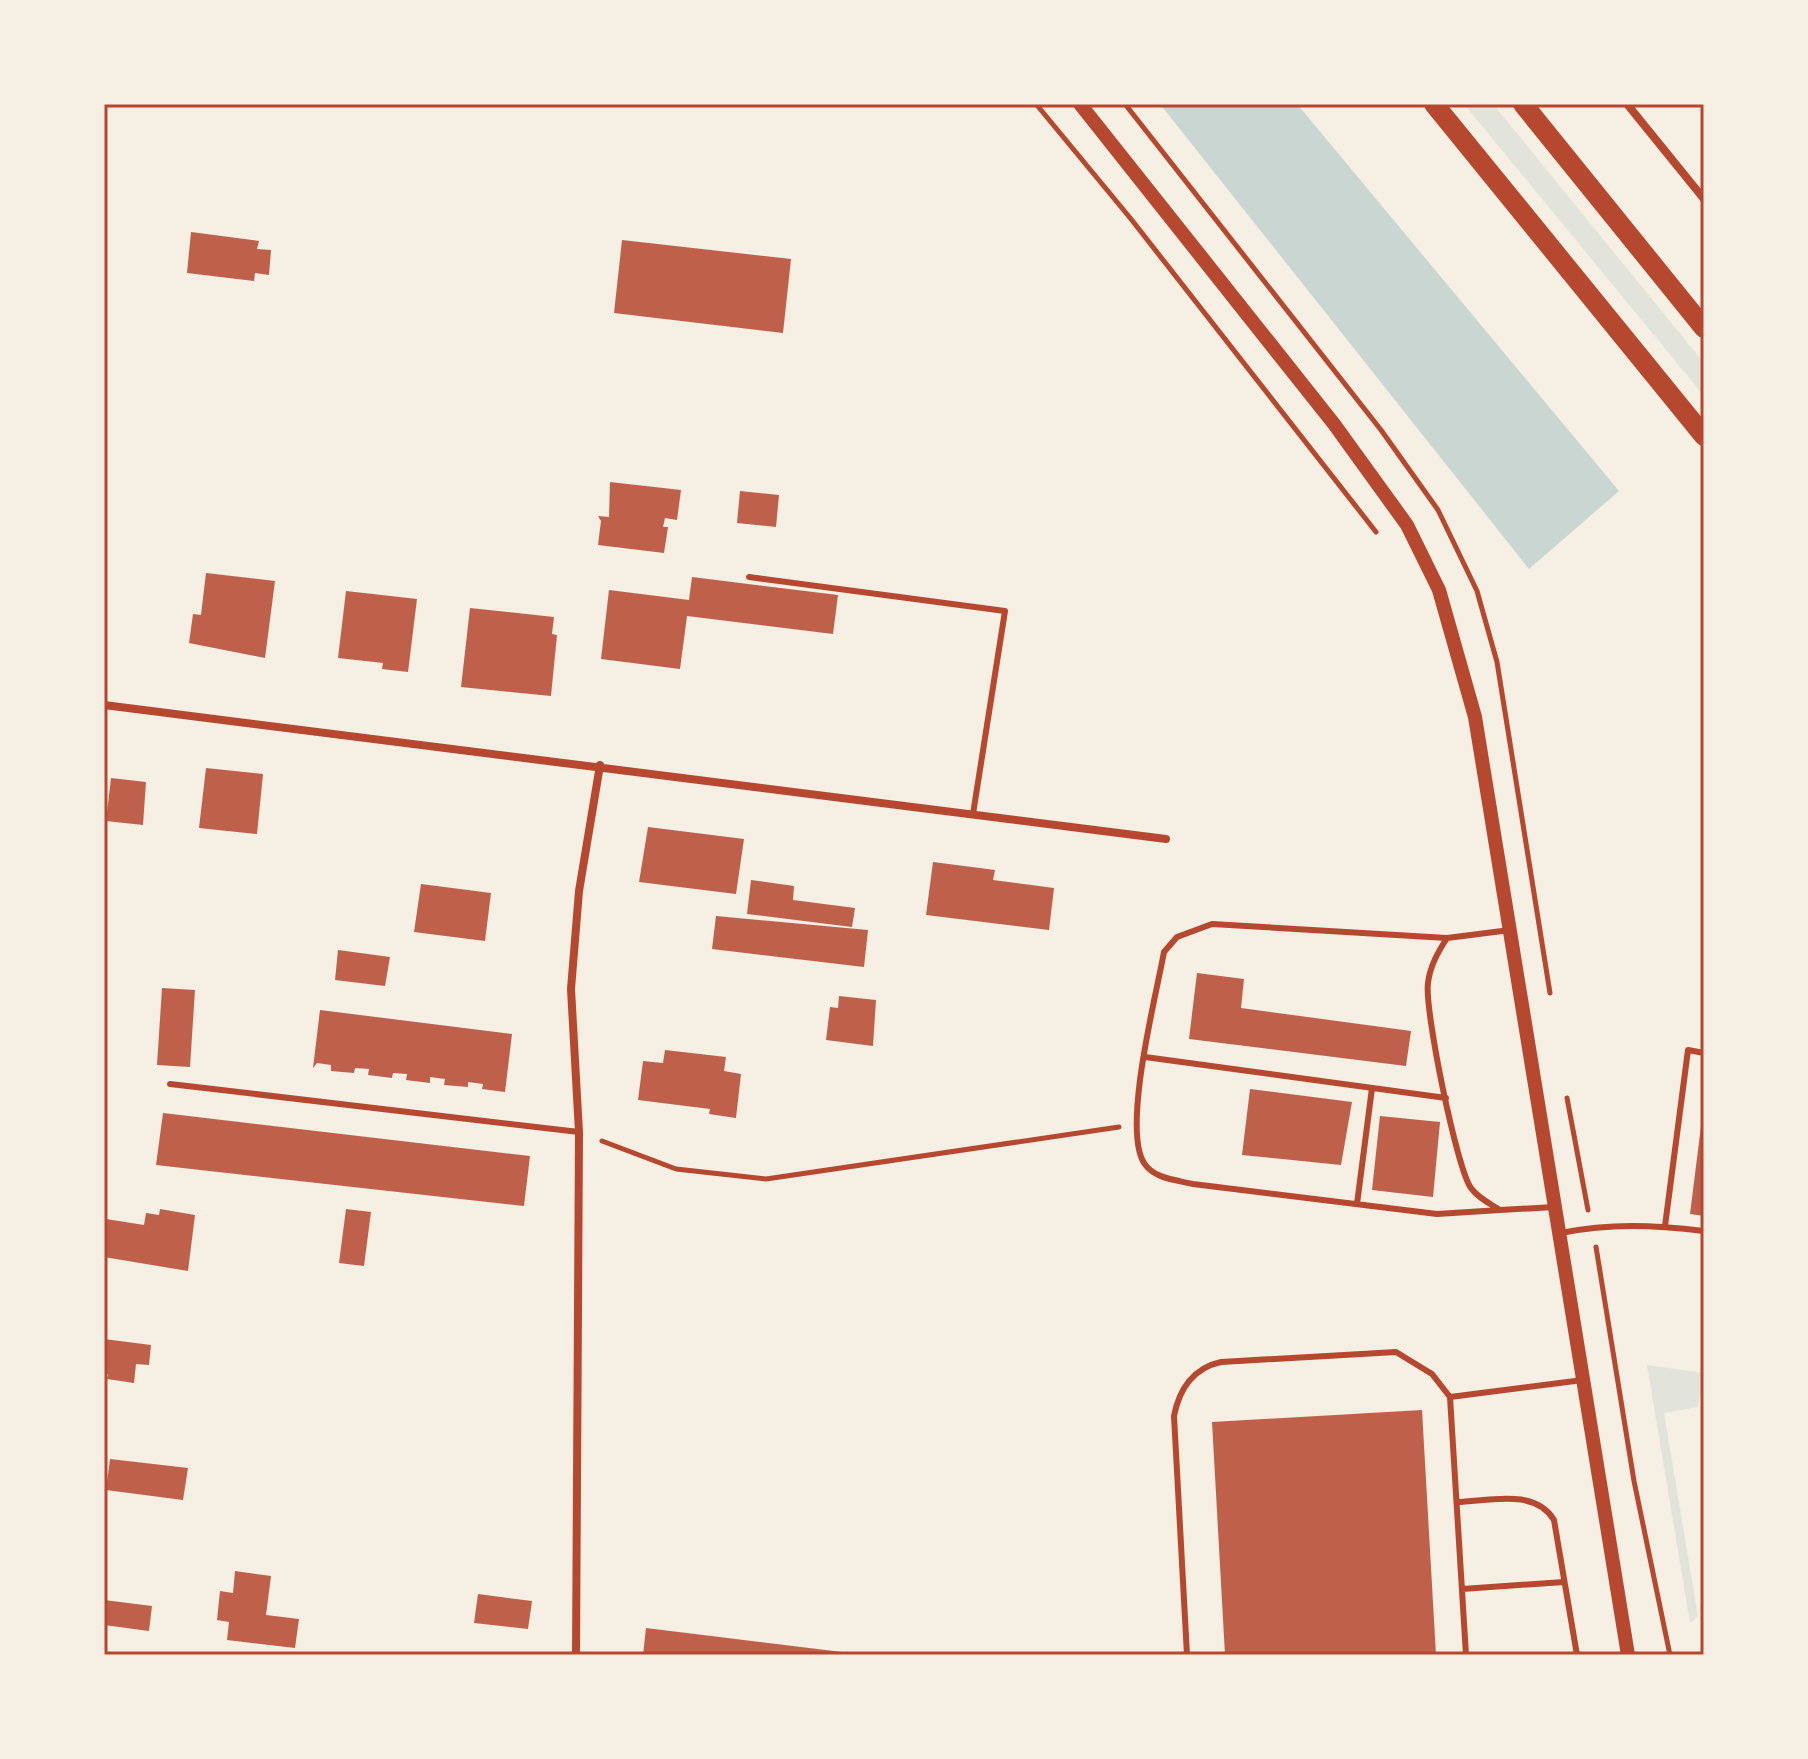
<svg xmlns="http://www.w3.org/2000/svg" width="1808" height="1759" font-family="'Space Grotesk',sans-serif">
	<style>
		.green { fill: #e2e4dc }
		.water { fill: #c9d6d2 }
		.building { fill: #bf614a }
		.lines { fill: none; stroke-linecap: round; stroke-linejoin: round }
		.path { stroke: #b5482f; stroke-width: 5 }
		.service { stroke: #b5482f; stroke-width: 6 }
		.minor { stroke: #b5482f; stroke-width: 8 }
		.tertiary { stroke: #b5482f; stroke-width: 14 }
		.primary { stroke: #b5482f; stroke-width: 20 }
		.neatline { fill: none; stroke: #b5482f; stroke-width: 3 }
	</style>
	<rect width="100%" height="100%" fill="#f6efe4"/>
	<!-- green -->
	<path class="green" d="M1464,104h29l211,259v33z
		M1647,1365l57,8 -6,34 -34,6 34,203 -8,7z"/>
	<!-- water -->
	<path class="water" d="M1160,104h137l322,387 -90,78z"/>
	<!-- building -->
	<path class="building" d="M191,232l68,9 -2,8 14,1 -2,25 -14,-2 -1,8 -67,-8z
		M622,240l169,19 -8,74 -169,-20z
		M610,482l71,8 -4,30 -12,-2 -2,9h5l-4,26 -66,-8 3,-24 -3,-5 11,1z
		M740,491l39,4 -3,32 -39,-4z
		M206,573l69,8 -10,77 -76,-15 4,-29 8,1z
		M692,577l146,18 -5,39 -146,-18 -7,53 -79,-10 8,-69 80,10z
		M346,591l71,8 -9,73 -26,-3 1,-6 -45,-5z
		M470,608l84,9 -2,17 5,1 -6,61 -90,-9z
		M206,768l57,6 -6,60 -58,-6z
		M111,778l35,4 -3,43 -37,-4z
		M648,827l96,12 -8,55 -97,-12z
		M933,862l62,8 -2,10 61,8 -5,42 -123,-15z
		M751,880l43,6 -1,14 62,8 -3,19 -105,-13z
		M421,884l70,9 -6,48 -71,-9z
		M716,916l152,14 -4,37 -152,-18z
		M338,950l52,7 -5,29 -50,-6z
		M1197,973l47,6 -3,29 170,23 -5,35 -217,-27z
		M162,988l33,2 -5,77 -33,-2z
		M839,996l37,4 -3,46 -47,-6 4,-33 8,1z
		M320,1010l192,24 -7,58 -23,-3 1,-5 -15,-2v5l-24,-2 1,-6 -15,-2v6l-24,-3 1,-6 -14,-1 -1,5 -24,-3 1,-6 -14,-1 -1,5 -23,-2v-6l-14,-2 -4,5z
		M665,1050l61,7 -2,14 17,3 -5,44 -27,-4 1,-5 -72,-9 5,-39 20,2z
		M1250,1089l102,13 -11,63 -99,-10z
		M163,1113l367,43 -6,50 -368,-41z
		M1380,1116l60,6 -7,75 -61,-7z
		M1702,1118h2v98l-14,-2z
		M160,1209l35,6 -7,56 -84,-14 2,-38 38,6 2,-12 13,2z
		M346,1209l25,3 -7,54 -25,-3z
		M104,1339l47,6 -2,20 -13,-1 -2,19 -27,-4 1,-5h-4z
		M1422,1410l14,245h-211l-13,-233z
		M110,1459l78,9 -5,32 -77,-10z
		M235,1571l36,5 -5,39 33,4 -4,29 -68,-8 2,-18 -12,-2 3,-29 13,2z
		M478,1594l54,7 -4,28 -54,-6z
		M104,1600l48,6 -3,25 -45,-6z
		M646,1628l204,25v2h-207z"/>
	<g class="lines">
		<!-- path -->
		<path class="path" d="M1036,104l95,115 245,313
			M1125,104l256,326 57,80 39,81 20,71 53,331
			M1567,1098l21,112
			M602,1141l74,28 90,10 353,-52
			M1596,1247l38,234 36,174"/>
		<!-- service -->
		<path class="service" d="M749,577l256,34 -32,203
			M1510,930l-63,8c-9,14 -17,28 -19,45 -4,25 29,187 43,205 7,10 18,15 29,22l55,-3
			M1447,938l-235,-14 -35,13 -13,15c-8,44 -42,176 -20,211 10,16 33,17 49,21l244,30 63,-4
			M1145,1057l301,41
			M170,1084l409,48
			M1357,1204l15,-116
			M1665,1226l23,-176 16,3
			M1561,1233c49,-10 93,-8 143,-2
			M1457,1502c32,-1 78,-14 97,18l23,135
			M1462,1589l102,-7
			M1187,1655l-13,-239c5,-26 19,-48 47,-54l175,-10 36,22 18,23
			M1466,1655l-16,-258 133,-17"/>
		<!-- minor -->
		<path class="minor" d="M1627,104l77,95
			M104,705l1062,134
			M576,1655l3,-523 -8,-143 8,-98 21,-126"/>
		<!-- tertiary -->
		<path class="tertiary" d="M1080,104l254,320 73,101 32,65 36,127 153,938"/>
		<!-- primary -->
		<path class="primary" d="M1434,104l270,332
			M1523,104l181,224"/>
	</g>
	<!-- border -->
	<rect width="1808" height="1759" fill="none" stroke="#f6efe4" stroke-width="212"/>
	<rect x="106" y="106" width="1596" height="1547" class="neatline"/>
</svg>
